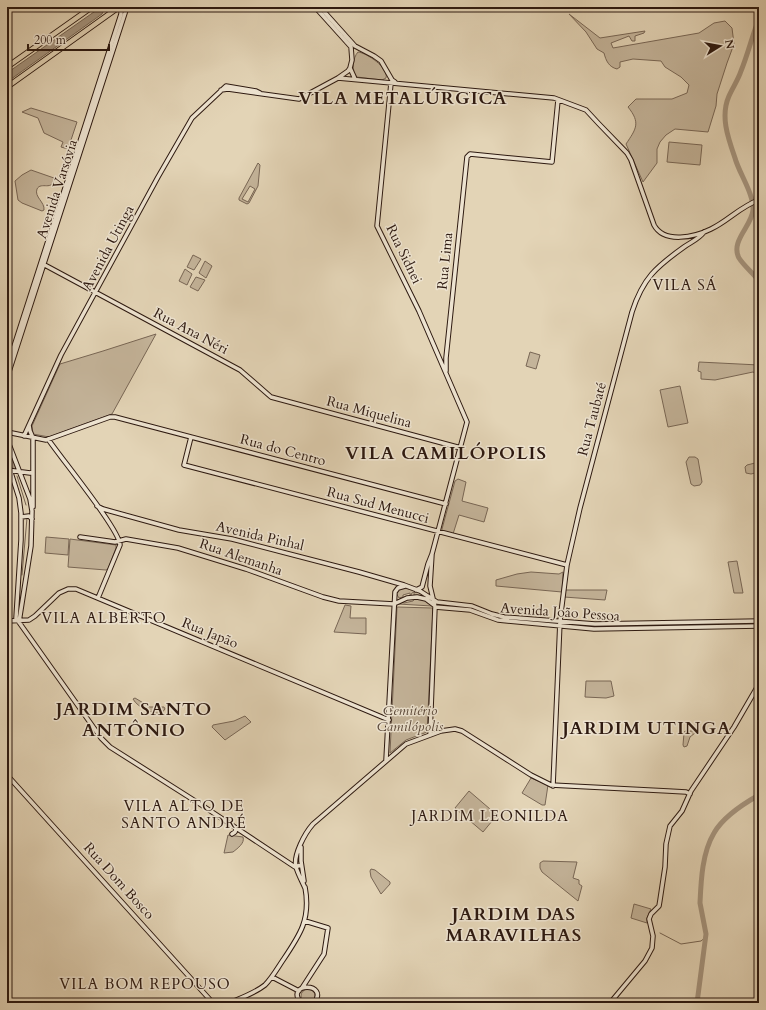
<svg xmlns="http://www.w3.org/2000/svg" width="766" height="1010" font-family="Cardo,serif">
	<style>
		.green { fill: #c4b49a; stroke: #786655; fill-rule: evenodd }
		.water { fill: #a5947e; stroke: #756352 }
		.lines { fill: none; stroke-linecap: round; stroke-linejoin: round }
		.stream { stroke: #756352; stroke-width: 1 }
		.river { stroke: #a5947e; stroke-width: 5 }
		.secondary-casing { stroke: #2d1910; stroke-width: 5.5 }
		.highway-casing { stroke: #2d1910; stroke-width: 6 }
		.secondary { stroke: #ede3d0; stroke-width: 3.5 }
		.highway { stroke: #e3d4b6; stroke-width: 4.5 }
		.labels { text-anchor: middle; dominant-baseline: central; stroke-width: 3; stroke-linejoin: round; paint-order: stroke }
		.street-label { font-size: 14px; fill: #2d1910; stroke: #ede3d0 }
		.park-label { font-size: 14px; font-style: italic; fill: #5a4839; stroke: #ede3d0 }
		.neighbourhood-label { font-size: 15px; letter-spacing: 1px; fill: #2d1910; stroke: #ede3d0 }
		.district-label { font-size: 18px; font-weight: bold; letter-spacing: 1px; fill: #2d1910; stroke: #ede3d0 }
	</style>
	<rect width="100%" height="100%" fill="#e3d4b6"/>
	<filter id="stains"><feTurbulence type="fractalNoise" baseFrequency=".005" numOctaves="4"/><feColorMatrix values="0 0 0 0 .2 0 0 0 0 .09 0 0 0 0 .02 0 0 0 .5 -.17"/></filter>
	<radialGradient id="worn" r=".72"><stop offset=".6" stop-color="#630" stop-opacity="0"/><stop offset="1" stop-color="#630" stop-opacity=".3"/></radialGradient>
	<!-- green -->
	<path class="green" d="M569,14l31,24 45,-7 -1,2 -9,3v5h-3l-3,-5 -18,7 2,5 86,-15 15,-10 11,-2 7,7 2,16 -7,19 -10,31 -1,12 -8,26 -33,-3 -9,6 -6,7 -3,7v14l-14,19 -17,-38c10,-15 15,-21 2,-37l8,-8h36l15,-6 2,-8 -8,-8 -16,-10 -4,-6 -28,-2 -13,3v5l-3,2c-8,-2 -11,-8 -13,-16l-7,-4 -11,-17z
		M358,52c9,1 31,16 28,26l-4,2 -25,-3c-6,-5 -4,-20 1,-25z
		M31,108l46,14 -9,27 -7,-2 2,-5 -19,-9 -6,-15 -16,-6z
		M669,142l33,3 -2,20 -33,-3z
		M258,163l2,2 -2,21 -9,17 -2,1 -8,-4v-2zM250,186l5,3 -7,13 -6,-3z
		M31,170l23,8c-1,14 -13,3 -17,11 -3,8 8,13 7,21l-2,1 -20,-8 -4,-3 -3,-19 7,-6z
		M193,255l8,4 -7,11 -7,-3z
		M205,261l7,5 -6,12 -7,-5z
		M185,269l7,5 -5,11 -8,-4z
		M196,277l9,3 -7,11 -8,-4z
		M156,334l-44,80 -63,23 -16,-3 -1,-8 28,-62 43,-13z
		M530,352l10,3 -4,14 -10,-3z
		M699,362l60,3v10l-6,-3 -38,8 -14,-1v-7l-3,-1z
		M680,386l8,37 -20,4 -8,-37z
		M689,457h6l3,2 4,23 -2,3 -6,1 -3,-2 -5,-22z
		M759,462v10l-8,2 -5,-1 -1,-6 2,-2z
		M458,479l8,3 -4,19 26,7 -4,14 -25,-7 -6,19 -11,-3v-2l13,-48z
		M46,537l23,2 -1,16 -23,-2z
		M70,539l46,6v3l-8,21 -2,1 -38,-3z
		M737,561l6,32h-9l-6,-31z
		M531,572l28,2 4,-2 -1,20 -66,-6v-6l21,-6z
		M404,588l9,2 13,6 -12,-1v-3l-2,1 -1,2h-1v-2l-7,2v2l-4,1 -3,-5 3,-4z
		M565,590h42l-2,10 -41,-3z
		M415,598l7,1 10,7 -34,-2 4,-2 2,1 9,-2z
		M345,605l6,1 -1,12h16v16l-32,-2z
		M397,607l35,1 1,1 -6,123 -21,8 -16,13z
		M586,681h25l3,15 -8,2 -21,-1z
		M135,698l15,9h14l1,2 -4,5c-9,-1 -23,-6 -28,-15z
		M245,716l6,6 -26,18 -13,-13 1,-2 21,-4z
		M685,731h8l2,2 -5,4 -3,9 -3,1 -1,-2 1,-12z
		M531,778l17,7 -3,20h-3l-20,-12z
		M469,791l28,24 -14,17 -28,-24z
		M228,835l15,2c2,6 -5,11 -10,15l-9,1z
		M543,861l34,1 -4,16 6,2v4l3,2 -4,15 -36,-29 -2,-4v-5z
		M371,869l4,1 15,12v2l-9,10 -10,-17 -1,-6z
		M634,904l17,5 -4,9v5l-16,-5z
		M301 996a7 7 0 1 1 14 0a7 7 0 1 1-14 0Z"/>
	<!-- water -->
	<path class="water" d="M101,7h7l-4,3 -2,4 -95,68v-9z"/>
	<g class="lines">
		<!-- stream -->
		<path class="stream" d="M17,476l9,29
			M22,575l5,-57
			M660,933l21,11 20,-3 5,-4"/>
		<!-- river -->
		<path class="river" d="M759,19c-7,17 -11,35 -18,52 -3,9 -8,16 -12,25 -9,20 -1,42 6,62 4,15 19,36 18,52 -1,16 -23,31 -14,48 5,8 14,15 20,23
			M7,449l6,17
			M697,1003l9,-69 -6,-31c1,-22 2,-50 14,-70 9,-16 29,-29 45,-38"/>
		<defs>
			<path id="secondary" d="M320,7l35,39 19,10 7,5 11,19 3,2
				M350,68l5,11
				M338,78l216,20 32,12 13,14 28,29 4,7 23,65c10,19 41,12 57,4 17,-8 30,-23 48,-29
				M391,83l-14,143 42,85 48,111 -35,132 -2,32 5,21 -5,128
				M221,90l7,-1 71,10 39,-21 10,-7 2,-3 2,-8 -1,-13 -36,-40
				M41,263l199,107 31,27 190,51
				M7,368l114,-354v-3l-4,-3
				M446,371v-13l21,-201 3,-3 82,8 6,-62
				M7,378l120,-371
				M29,425l1,6 3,7v69
				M7,432l39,8 64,-23h5l331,87
				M24,436l37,-81 97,-178 34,-59 34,-32 30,5 4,2
				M191,437l-7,28 383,100
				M7,439l23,60 2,12 -1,35 -12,76
				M48,439c12,18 72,91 72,106l-22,53
				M7,460l12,38 2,15v27l-5,78 85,120 9,9 93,59 92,61 6,-2
				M7,470l23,3 3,-1
				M97,506l6,3 76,21 53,9 127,33 45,13 16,6 17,11 35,4 20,8 12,3 91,7 164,-3
				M21,517l8,-1 3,3
				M80,537l35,5 11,-3 52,9 68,21 77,28 16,4 55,3 13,-6 10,-1 9,2 8,6
				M416,590l6,-3 6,-23 4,-10
				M435,607l35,3 28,10 96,9 165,-3
				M7,621l22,-1 6,-4 24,-23 9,-4h8l313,131
				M386,760l9,-168 3,-4 7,-2
				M7,775l206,228
				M553,786l7,-165 7,-56 13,-57 52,-196c11,-34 24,-45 52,-65 7,-5 15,-8 20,-15
				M232,834l3,-2 1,-3
				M301,847v14l3,20
				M305,888c-3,-7 -7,-14 -9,-21 -3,-12 9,-34 17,-43l93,-80 35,-13 14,-2 7,2 69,44 20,10 117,6 18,1 4,2
				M272,977l27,14
				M302,988l22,-34 4,-26 -23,-7
				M229,1003c12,-5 26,-10 36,-18 7,-7 12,-16 18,-25 17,-25 28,-41 22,-73
				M301,1003c-17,-21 29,-21 13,0
				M610,1003l35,-42 7,-13 1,-12 -4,-17 2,-5 8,-8 1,-6 5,-33 1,-23 4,-18 12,-15 9,-20 43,-64 25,-43"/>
			<path id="highway" d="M7,67l85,-60
				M7,87l112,-80"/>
		</defs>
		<!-- secondary casing -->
		<use href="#secondary" class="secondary-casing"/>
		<!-- highway casing -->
		<use href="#highway" class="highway-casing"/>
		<!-- secondary -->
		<use href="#secondary" class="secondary"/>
		<!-- highway -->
		<use href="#highway" class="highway"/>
	</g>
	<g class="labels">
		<!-- street labels -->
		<g class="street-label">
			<text transform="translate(57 189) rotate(-72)">Avenida Varsóvia</text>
			<text transform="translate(108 248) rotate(-62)">Avenida Utinga</text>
			<text transform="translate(404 254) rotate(64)">Rua Sidnei</text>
			<text transform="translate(445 261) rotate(-84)">Rua Lima</text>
			<text transform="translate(191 331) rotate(28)">Rua Ana Néri</text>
			<text transform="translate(369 412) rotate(15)">Rua Miquelina</text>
			<text transform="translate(592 419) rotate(-75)">Rua Taubaté</text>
			<text transform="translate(283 450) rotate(15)">Rua do Centro</text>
			<text transform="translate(378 505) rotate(15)">Rua Sud Menucci</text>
			<text transform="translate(260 536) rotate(13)">Avenida Pinhal</text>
			<text transform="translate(241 557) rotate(19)">Rua Alemanha</text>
			<text transform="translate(560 612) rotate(4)">Avenida João Pessoa</text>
			<text transform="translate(210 633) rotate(22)">Rua Japão</text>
			<text transform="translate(119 881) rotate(48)">Rua Dom Bosco</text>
		</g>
		<!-- park labels -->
		<g class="park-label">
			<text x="410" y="710">Cemitério<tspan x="410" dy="16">Camilópolis</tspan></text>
		</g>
		<!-- neighbourhood labels -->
		<g class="neighbourhood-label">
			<text x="685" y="285">VILA SÁ</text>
			<text x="104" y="618">VILA ALBERTO</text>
			<text x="184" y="806">VILA ALTO DE<tspan x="184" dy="17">SANTO ANDRÉ</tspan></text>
			<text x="490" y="816">JARDIM LEONILDA</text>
			<text x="145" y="984">VILA BOM REPOUSO</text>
		</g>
		<!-- district labels -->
		<g class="district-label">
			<text x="403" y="98">VILA METALÚRGICA</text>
			<text x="446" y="453">VILA CAMILÓPOLIS</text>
			<text x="134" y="709">JARDIM SANTO<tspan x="134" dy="21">ANTÔNIO</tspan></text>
			<text x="647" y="728">JARDIM UTINGA</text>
			<text x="514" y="914">JARDIM DAS<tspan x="514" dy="21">MARAVILHAS</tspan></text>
		</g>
	</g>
	<!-- margin -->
	<rect width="766" height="1010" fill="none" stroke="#e3d4b6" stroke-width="24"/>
	<rect x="8" y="8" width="750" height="994" fill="none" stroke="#2d1910" stroke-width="2"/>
	<rect x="12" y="12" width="742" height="986" fill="none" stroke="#2d1910"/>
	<!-- north arrow -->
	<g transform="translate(720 46) rotate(79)" stroke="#ede3d0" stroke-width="3" paint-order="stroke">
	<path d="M0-3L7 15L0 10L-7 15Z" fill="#2d1910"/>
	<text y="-6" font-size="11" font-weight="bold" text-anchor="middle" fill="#2d1910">N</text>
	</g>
	<!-- scale -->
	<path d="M28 44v6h81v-6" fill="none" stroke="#2d1910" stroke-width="2"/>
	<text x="34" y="44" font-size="12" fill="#2d1910" stroke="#ede3d0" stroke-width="3" paint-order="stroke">200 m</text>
	<rect width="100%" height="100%" filter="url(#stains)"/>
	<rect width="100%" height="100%" fill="url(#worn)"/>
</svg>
